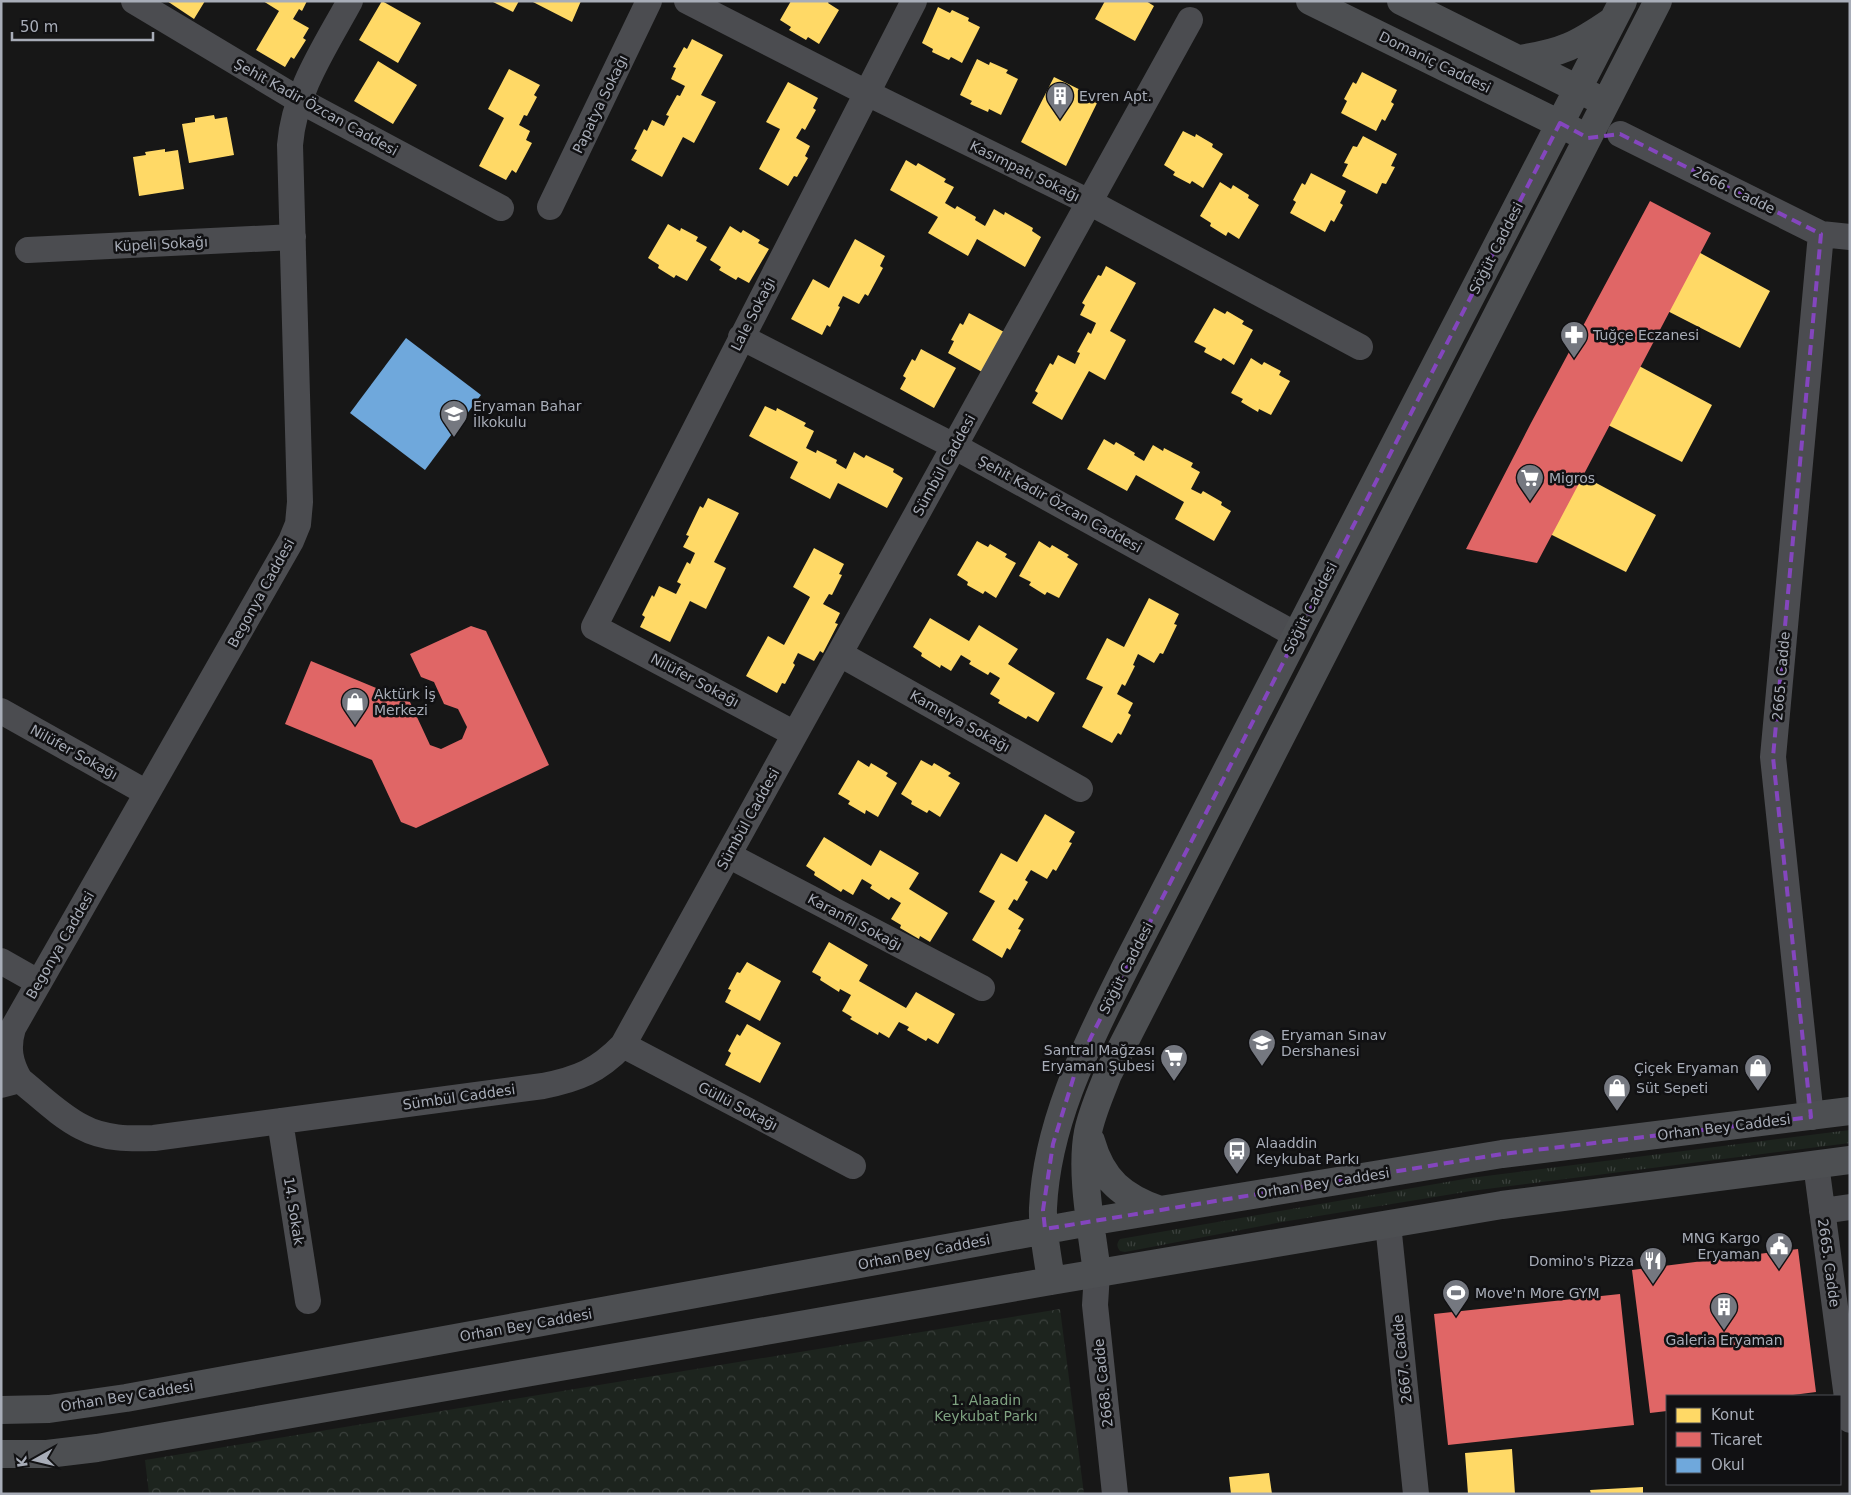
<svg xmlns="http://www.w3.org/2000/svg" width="1851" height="1495" font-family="'DejaVu Sans',sans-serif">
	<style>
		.grass { fill: url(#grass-tufts) }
		.forest { fill: url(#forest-crowns) }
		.homes { fill: #ffd966 }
		.shops { fill: #e06666 }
		.schools { fill: #6fa8dc }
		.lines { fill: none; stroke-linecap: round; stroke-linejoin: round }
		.minor { stroke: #4b4c50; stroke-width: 26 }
		.major { stroke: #4d4f52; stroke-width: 28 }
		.marked { fill: none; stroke: #8446be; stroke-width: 4; stroke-dasharray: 10 6; stroke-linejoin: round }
		.labels { text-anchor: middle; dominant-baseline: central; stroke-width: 5; stroke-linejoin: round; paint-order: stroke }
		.street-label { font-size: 14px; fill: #a8adb8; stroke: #111113 }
		.poi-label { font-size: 14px; fill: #a8adb8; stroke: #111113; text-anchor: start }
		.park-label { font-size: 14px; fill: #7fa381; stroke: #111113 }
	</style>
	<defs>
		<pattern id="grass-tufts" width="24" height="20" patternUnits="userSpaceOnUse" patternTransform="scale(1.25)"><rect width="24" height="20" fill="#1d241e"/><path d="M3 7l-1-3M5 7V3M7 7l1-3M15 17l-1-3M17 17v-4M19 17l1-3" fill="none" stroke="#3b413d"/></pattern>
		<pattern id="forest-crowns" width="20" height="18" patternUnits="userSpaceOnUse" patternTransform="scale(1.25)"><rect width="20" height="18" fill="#1d241e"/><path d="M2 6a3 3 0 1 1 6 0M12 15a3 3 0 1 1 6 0" fill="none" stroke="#3b413d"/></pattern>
	</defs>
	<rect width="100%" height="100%" fill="#171717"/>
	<!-- grass -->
	<path class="grass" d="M1850,1130v13l-379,48 -189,31 -157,30 -5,-1c-4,-5 -3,-8 0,-12l350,-61z"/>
	<!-- forest -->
	<path class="forest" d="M1060,1309l24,185h-935l-4,-34z"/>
	<!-- homes -->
	<path class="homes" d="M167,1h38l-11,18z
		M263,1h44l-5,10 -3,-2 -6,10 16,9 -6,10 3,2 -12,19 -3,-2 -6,10 -29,-17 23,-39z
		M382,1l39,22 -23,40 -39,-23z
		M491,1h28l-6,11z
		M531,1h50l-9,21z
		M791,1h38l-1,2 11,7 -20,34 -11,-7 -2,3 -17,-10 2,-3 -11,-7z
		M1105,1h41l8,5 -19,35 -40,-22z
		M938,7l12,6 2,-3 17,8 -1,3 12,6 -18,36 -11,-6 -2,3 -17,-8 1,-3 -11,-6z
		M692,39l31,16 -22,40 15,7 -22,41 -11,-6 -21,40 -31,-17 6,-10 -3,-1 10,-20 3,2 5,-11 12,6 5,-10 -3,-1 11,-20 3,1 5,-10 -14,-7 5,-11 -3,-1 11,-20 3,2z
		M977,59l12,6 1,-3 18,8 -2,3 12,6 -17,36 -12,-6 -1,3 -18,-8 2,-3 -12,-6z
		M378,61l39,24 -24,39 -39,-23z
		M509,69l31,16 -6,10 3,2 -10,19 -3,-1 -5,10 11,6 -4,9 6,3 -16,30 -4,-3 -6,10 -27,-14 25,-48 -16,-9z
		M1362,72l35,18 -6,12 3,2 -9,17 -3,-2 -6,12 -35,-18 6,-12 -3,-2 9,-17 3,2z
		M1054,77l45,22 -33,67 -45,-24z
		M788,82l30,16 -5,10 3,2 -11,20 -3,-2 -6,10 14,8 -5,10 3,2 -11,19 -3,-1 -6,10 -29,-17 21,-40 -14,-7z
		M214,115l1,4 12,-2 7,38 -45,8 -7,-39 13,-2v-4z
		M1183,131l12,6 1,-3 17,10 -1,3 11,7 -20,34 -11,-7 -2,3 -17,-9 2,-3 -11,-7z
		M1363,136l34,18 -6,12 4,1 -9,17 -4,-1 -5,11 -35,-18 6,-12 -4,-1 9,-17 4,1z
		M165,149v3l13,-2 6,39 -45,7 -6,-39 13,-2 -1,-3z
		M906,160l10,6 2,-3 28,16 -2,3 10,5 -9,16 10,6 2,-3 19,11 -1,3 10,6 9,-17 10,6 1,-3 28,16 -1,3 9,6 -16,30 -48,-28 -9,17 -40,-23 10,-16 -48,-27z
		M1311,173l35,18 -6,12 3,2 -9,17 -3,-2 -6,12 -35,-19 6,-11 -3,-2 9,-17 3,2z
		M1220,182l11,7 2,-4 16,10 -1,3 11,7 -20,34 -11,-7 -2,4 -16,-10 1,-3 -11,-7z
		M668,224l12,7 1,-3 17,9 -2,4 11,6 -20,34 -11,-6 -2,3 -16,-10 1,-3 -11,-7z
		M730,226l11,7 2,-3 17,10 -2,3 11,6 -20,34 -11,-6 -2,3 -17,-10 2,-3 -11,-7z
		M1671,237l99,54 -30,57 -98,-50z
		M855,239l30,17 -5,10 3,2 -15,28 -3,-2 -6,10 -16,-8 -5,10 2,1 -10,20 -3,-2 -5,10 -31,-16 22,-40 16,9z
		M1106,266l30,17 -26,48 16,9 -21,40 -16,-9 -27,49 -30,-17 6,-10 -3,-2 15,-28 3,2 5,-10 17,9 5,-11 -3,-1 11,-20 3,2 5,-11 -16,-8 5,-10 -3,-2 16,-28 3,1z
		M1214,308l11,6 2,-3 17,10 -2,3 11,6 -19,35 -11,-7 -2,3 -17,-9 2,-4 -12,-6z
		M969,313l35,19 -22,40 -34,-19 6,-12 -3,-1 9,-17 3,2z
		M921,349l35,19 -22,40 -34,-19 6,-11 -3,-2 9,-17 3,2z
		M1613,352l99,53 -30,57 -98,-49z
		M1251,358l11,7 2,-3 17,9 -2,4 11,6 -19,34 -12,-6 -1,3 -17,-10 2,-3 -12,-6z
		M765,406l11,5 1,-3 29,15 -2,3 10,5 -8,17 10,5 1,-3 20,10 -1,3 10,6 8,-17 10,6 2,-3 28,14 -1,3 10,6 -16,30 -49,-25 -8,16 -40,-21 8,-16 -49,-26z
		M1104,439l10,6 2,-3 19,11 -1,2 10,6 9,-16 10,6 1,-3 29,15 -2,4 9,5 -9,17 10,5 2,-3 19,11 -1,3 10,6 -17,30 -39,-22 9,-17 -48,-27 -9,16 -40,-22z
		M1557,462l99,53 -30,57 -98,-49z
		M708,498l31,15 -25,49 12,6 -20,41 -16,-8 -20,41 -30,-15 5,-10 -3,-2 10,-20 2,2 5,-11 17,8 5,-10 -4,-2 10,-20 3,2 5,-11 -12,-6 6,-11 -3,-1 14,-29 3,2z
		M977,541l11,6 2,-3 17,10 -2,3 11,6 -20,35 -11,-7 -2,3 -16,-9 1,-3 -11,-7z
		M1039,541l11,7 2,-3 17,10 -2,2 11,7 -19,34 -12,-6 -2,3 -16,-10 2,-3 -12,-6z
		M814,548l30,16 -5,10 3,1 -10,20 -3,-1 -6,10 17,9 -5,10 3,1 -15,29 -3,-2 -6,10 -16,-8 -5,10 2,2 -10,19 -3,-1 -5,10 -31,-17 22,-40 16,9 26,-48 -17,-10z
		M1149,598l30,16 -5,10 3,1 -14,29 -3,-1 -6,10 -16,-9 -5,11 2,1 -10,20 -3,-2 -5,10 16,9 -5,10 3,2 -10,20 -3,-2 -6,10 -30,-16 21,-40 -17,-8 21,-41 17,9z
		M930,618l39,23 10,-16 39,24 -10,15 47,29 -17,29 -10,-6 -2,3 -28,-16 2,-3 -10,-6 10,-16 -10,-6 -2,3 -19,-11 2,-3 -10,-6 -10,16 -10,-6 -1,3 -19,-12 1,-3 -9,-6z
		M858,760l11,7 2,-4 17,10 -2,3 11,7 -19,34 -12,-7 -1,4 -17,-10 2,-3 -12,-7z
		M921,760l11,6 2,-3 17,10 -3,3 12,7 -20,34 -11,-7 -2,3 -16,-9 1,-3 -11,-7z
		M1045,814l30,18 -6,10 3,1 -16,28 -3,-2 -6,10 -16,-9 -6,10 3,2 -11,19 -3,-2 -6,10 16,10 -6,10 3,1 -11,20 -3,-2 -5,10 -30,-18 23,-39 -16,-9 22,-39 16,9z
		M824,837l47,29 9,-16 39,23 -10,16 39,24 -18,29 -10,-6 -1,3 -19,-11 1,-3 -10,-6 10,-16 -10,-6 -2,3 -19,-12 2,-3 -10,-6 -9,16 -10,-6 -2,3 -27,-17 1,-3 -9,-6z
		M829,942l39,23 -9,16 47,27 10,-16 39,22 -17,30 -10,-6 -2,3 -19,-11 2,-3 -10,-5 -10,16 -10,-6 -1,3 -28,-16 2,-2 -10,-6 9,-16 -11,-6 -1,3 -19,-12 1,-3 -9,-5z
		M747,962l34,19 -21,40 -35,-19 6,-12 -3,-1 9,-17 3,1z
		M747,1024l34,19 -21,40 -35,-18 6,-12 -3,-2 9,-17 3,2z
		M1516,1345l6,3 27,-3 5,47 -68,8 -5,-45 17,-2 11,-7z
		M1512,1449l3,45h-47l-3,-41z
		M1269,1473l3,21h-41l-2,-17z
		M1643,1487v7h-52l-1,-4z"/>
	<!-- shops -->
	<path class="shops" d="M1650,201l61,32 -117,222 -57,108 -71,-14 65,-126z
		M471,626l15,5 63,134 -133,63 -15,-6 -29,-62 -87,-36 26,-63 99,41 20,43 11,4 21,-10 5,-12 -9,-18 -14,-5 -10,-22 -13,-5 -11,-23z
		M1798,1249l18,143 -31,4h-118v15l-17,2 -18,-143z
		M1620,1294l14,131 -186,20 -14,-131z"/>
	<!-- schools -->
	<path class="schools" d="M406,338l75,57 -56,75 -75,-57z"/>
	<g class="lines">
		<!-- minor -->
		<path class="minor" d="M134,1l165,99 202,108
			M687,1l180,92 222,109 271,145
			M1620,134l201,100 29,3
			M550,207l99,-206
			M28,250l265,-13
			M741,337l213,109 342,189
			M840,654l240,135
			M1,711l146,82
			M795,734l-201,-107 320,-626
			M728,855l254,133
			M1,961l37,21
			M623,1045l230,121
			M20,1080c-10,-17 -13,-32 -7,-52l278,-487 7,-17 2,-22 -10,-357c4,-53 35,-98 60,-144
			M1,1085l19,-5c20,16 40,36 62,47 22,12 48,12 72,11l389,-52c35,-7 55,-15 80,-41l567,-1025
			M1811,1117l-38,-360 48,-523
			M280,1121l28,180
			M1816,1164l34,256
			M1822,1211l28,-4
			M1388,1224l28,270
			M1097,1273l-2,32 20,189"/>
		<!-- major -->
		<path class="major" d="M1310,1l266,131
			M1401,1l193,96
			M1519,59c43,-6 58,-14 93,-38
			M1091,1141c11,39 32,56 69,69
			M1097,1273c-5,-42 -17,-100 -9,-141 4,-20 13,-39 20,-58l550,-1073
			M1051,1281c-3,-24 -9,-49 -8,-73 4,-88 46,-167 84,-244l496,-963
			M1,1410l48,-1 77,-11 980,-179 396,-65 348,-43
			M1,1454h46l50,-6 954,-167 451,-76 348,-45"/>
	</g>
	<!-- marked area -->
	<path class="marked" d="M1560,123l28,15 32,-4 201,100 -48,523 38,360 -309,37 -457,75 -2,-19 10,-66 21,-68 17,-39z"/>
	<!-- icons -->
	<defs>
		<symbol id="building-pin" viewBox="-11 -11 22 30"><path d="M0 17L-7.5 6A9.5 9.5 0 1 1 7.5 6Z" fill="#757880" stroke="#111113"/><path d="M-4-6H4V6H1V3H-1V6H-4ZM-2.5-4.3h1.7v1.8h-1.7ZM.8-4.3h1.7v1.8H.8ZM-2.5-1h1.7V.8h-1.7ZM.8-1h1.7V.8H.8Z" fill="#fff"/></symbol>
		<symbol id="pharmacy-pin" viewBox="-11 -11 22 30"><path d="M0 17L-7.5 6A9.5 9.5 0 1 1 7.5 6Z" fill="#757880" stroke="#111113"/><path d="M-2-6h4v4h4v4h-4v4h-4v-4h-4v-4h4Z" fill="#fff"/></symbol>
		<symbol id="school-pin" viewBox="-11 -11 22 30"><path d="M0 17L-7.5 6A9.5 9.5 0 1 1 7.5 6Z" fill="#757880" stroke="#111113"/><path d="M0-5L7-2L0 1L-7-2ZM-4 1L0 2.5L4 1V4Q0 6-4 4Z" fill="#fff"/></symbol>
		<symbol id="supermarket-pin" viewBox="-11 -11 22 30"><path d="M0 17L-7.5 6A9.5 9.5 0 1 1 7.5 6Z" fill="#757880" stroke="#111113"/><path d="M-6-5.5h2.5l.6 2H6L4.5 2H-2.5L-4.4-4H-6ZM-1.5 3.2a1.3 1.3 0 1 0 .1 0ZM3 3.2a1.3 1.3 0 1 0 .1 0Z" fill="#fff"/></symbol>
		<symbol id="shop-pin" viewBox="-11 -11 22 30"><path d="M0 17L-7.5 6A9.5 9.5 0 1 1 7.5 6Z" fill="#757880" stroke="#111113"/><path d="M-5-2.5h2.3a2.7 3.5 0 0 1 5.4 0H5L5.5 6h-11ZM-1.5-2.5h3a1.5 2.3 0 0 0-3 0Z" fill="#fff"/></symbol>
		<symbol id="bus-pin" viewBox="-11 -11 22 30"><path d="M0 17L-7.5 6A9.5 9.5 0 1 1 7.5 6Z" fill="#757880" stroke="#111113"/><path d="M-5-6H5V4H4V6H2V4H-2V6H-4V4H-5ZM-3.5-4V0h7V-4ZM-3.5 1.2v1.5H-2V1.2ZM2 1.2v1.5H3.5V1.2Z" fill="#fff"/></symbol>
		<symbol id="civic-pin" viewBox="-11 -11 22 30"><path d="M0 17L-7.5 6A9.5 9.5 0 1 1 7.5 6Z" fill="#757880" stroke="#111113"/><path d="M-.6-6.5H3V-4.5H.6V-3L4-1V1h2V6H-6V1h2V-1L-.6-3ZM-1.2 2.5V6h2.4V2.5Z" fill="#fff"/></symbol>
		<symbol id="restaurant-pin" viewBox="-11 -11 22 30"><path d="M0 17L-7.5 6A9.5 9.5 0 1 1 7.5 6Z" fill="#757880" stroke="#111113"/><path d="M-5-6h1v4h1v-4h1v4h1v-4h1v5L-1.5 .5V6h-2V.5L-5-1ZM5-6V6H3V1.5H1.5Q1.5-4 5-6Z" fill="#fff"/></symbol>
		<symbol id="stadium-pin" viewBox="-11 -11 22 30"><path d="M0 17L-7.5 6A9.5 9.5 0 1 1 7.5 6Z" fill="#757880" stroke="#111113"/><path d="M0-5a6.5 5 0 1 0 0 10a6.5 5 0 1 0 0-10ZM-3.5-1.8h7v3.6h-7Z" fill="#fff"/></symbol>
	</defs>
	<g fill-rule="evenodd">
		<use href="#building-pin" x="1044" y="80" width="32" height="43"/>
		<use href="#pharmacy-pin" x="1558" y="319" width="32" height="43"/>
		<use href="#school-pin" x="438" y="398" width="32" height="43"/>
		<use href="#supermarket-pin" x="1514" y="462" width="32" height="43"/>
		<use href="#shop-pin" x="339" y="686" width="32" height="43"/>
		<use href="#school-pin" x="1246" y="1027" width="32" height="43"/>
		<use href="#supermarket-pin" x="1158" y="1042" width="32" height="43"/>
		<use href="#shop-pin" x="1742" y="1052" width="32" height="43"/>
		<use href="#shop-pin" x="1601" y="1072" width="32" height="43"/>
		<use href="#bus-pin" x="1221" y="1135" width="32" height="43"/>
		<use href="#civic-pin" x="1763" y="1230" width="32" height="43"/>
		<use href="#restaurant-pin" x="1637" y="1245" width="32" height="43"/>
		<use href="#stadium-pin" x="1440" y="1277" width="32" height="43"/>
		<use href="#building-pin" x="1708" y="1291" width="32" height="43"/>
	</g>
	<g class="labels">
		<!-- street labels -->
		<g class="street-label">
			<text transform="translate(1435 62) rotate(26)">Domaniç Caddesi</text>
			<text transform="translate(600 104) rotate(-64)">Papatya Sokağı</text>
			<text transform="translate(316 107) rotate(29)">Şehit Kadir Özcan Caddesi</text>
			<text transform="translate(1025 171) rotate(26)">Kasımpatı Sokağı</text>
			<text transform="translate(1734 190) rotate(26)">2666. Cadde</text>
			<text transform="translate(161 244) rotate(-3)">Küpeli Sokağı</text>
			<text transform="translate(1496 248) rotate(-63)">Söğüt Caddesi</text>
			<text transform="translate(753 314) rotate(-63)">Lale Sokağı</text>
			<text transform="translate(944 465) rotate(-61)">Sümbül Caddesi</text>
			<text transform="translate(1060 504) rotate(29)">Şehit Kadir Özcan Caddesi</text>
			<text transform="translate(261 593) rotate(-61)">Begonya Caddesi</text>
			<text transform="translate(1310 608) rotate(-63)">Söğüt Caddesi</text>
			<text transform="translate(1781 676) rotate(-85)">2665. Cadde</text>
			<text transform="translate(695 680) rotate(28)">Nilüfer Sokağı</text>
			<text transform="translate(960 721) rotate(29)">Kamelya Sokağı</text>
			<text transform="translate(74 752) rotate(29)">Nilüfer Sokağı</text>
			<text transform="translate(748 819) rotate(-61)">Sümbül Caddesi</text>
			<text transform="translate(855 922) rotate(28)">Karanfil Sokağı</text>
			<text transform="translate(60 945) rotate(-60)">Begonya Caddesi</text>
			<text transform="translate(1126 968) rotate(-63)">Söğüt Caddesi</text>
			<text transform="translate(459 1097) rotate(-8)">Sümbül Caddesi</text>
			<text transform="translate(738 1106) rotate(28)">Güllü Sokağı</text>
			<text transform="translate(1724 1127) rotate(-7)">Orhan Bey Caddesi</text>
			<text transform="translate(1323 1183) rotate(-9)">Orhan Bey Caddesi</text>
			<text transform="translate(294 1211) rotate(81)">14. Sokak</text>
			<text transform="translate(924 1252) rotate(-11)">Orhan Bey Caddesi</text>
			<text transform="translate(1829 1263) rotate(82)">2665. Cadde</text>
			<text transform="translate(526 1325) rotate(-10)">Orhan Bey Caddesi</text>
			<text transform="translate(1402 1359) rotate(-96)">2667. Cadde</text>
			<text transform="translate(1103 1383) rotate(-96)">2668. Cadde</text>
			<text transform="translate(127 1396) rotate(-9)">Orhan Bey Caddesi</text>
		</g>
		<!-- poi labels -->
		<g class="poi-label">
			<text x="1079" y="96">Evren Apt.</text>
			<text x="1593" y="335">Tuğçe Eczanesi</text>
			<text x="473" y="406">Eryaman Bahar<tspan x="473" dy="16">İlkokulu</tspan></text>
			<text x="1549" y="478">Migros</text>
			<text x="374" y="694">Aktürk İş<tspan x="374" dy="16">Merkezi</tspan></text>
			<text x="1281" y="1035">Eryaman Sınav<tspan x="1281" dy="16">Dershanesi</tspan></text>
			<text x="1155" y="1050" text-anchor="end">Santral Mağzası<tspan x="1155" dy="16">Eryaman Şubesi</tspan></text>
			<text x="1739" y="1068" text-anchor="end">Çiçek Eryaman</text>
			<text x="1636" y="1088">Süt Sepeti</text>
			<text x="1256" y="1143">Alaaddin<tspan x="1256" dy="16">Keykubat Parkı</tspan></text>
			<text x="1760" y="1238" text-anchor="end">MNG Kargo<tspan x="1760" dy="16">Eryaman</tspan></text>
			<text x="1634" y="1261" text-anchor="end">Domino's Pizza</text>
			<text x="1475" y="1293">Move'n More GYM</text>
			<text x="1724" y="1340" text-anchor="middle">Galeria Eryaman</text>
		</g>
		<!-- park labels -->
		<g class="park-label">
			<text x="986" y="1400">1. Alaadin<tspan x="986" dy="16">Keykubat Parkı</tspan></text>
		</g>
	</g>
	<!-- border -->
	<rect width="1851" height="1495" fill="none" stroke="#a8adb8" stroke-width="5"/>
	<!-- legend -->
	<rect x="1666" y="1395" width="175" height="90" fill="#111113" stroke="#4d4f55"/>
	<rect x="1676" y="1408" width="25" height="15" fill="#ffd966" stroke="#4d4f55"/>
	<text x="1711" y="1420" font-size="15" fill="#a8adb8">Konut</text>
	<rect x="1676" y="1432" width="25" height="15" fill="#e06666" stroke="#4d4f55"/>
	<text x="1711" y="1445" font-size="15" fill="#a8adb8">Ticaret</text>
	<rect x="1676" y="1458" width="25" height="15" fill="#6fa8dc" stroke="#4d4f55"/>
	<text x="1711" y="1470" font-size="15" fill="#a8adb8">Okul</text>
	<!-- north arrow -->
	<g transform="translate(35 1460) rotate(262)" stroke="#111113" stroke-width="4" paint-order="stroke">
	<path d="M0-4L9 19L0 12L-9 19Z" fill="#a8adb8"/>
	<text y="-8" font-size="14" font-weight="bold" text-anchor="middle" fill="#a8adb8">K</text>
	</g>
	<!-- scale -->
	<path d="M12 32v8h141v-8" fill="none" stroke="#a8adb8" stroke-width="2.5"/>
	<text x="20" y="32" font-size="15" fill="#a8adb8" stroke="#111113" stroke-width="4" paint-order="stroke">50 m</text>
</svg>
